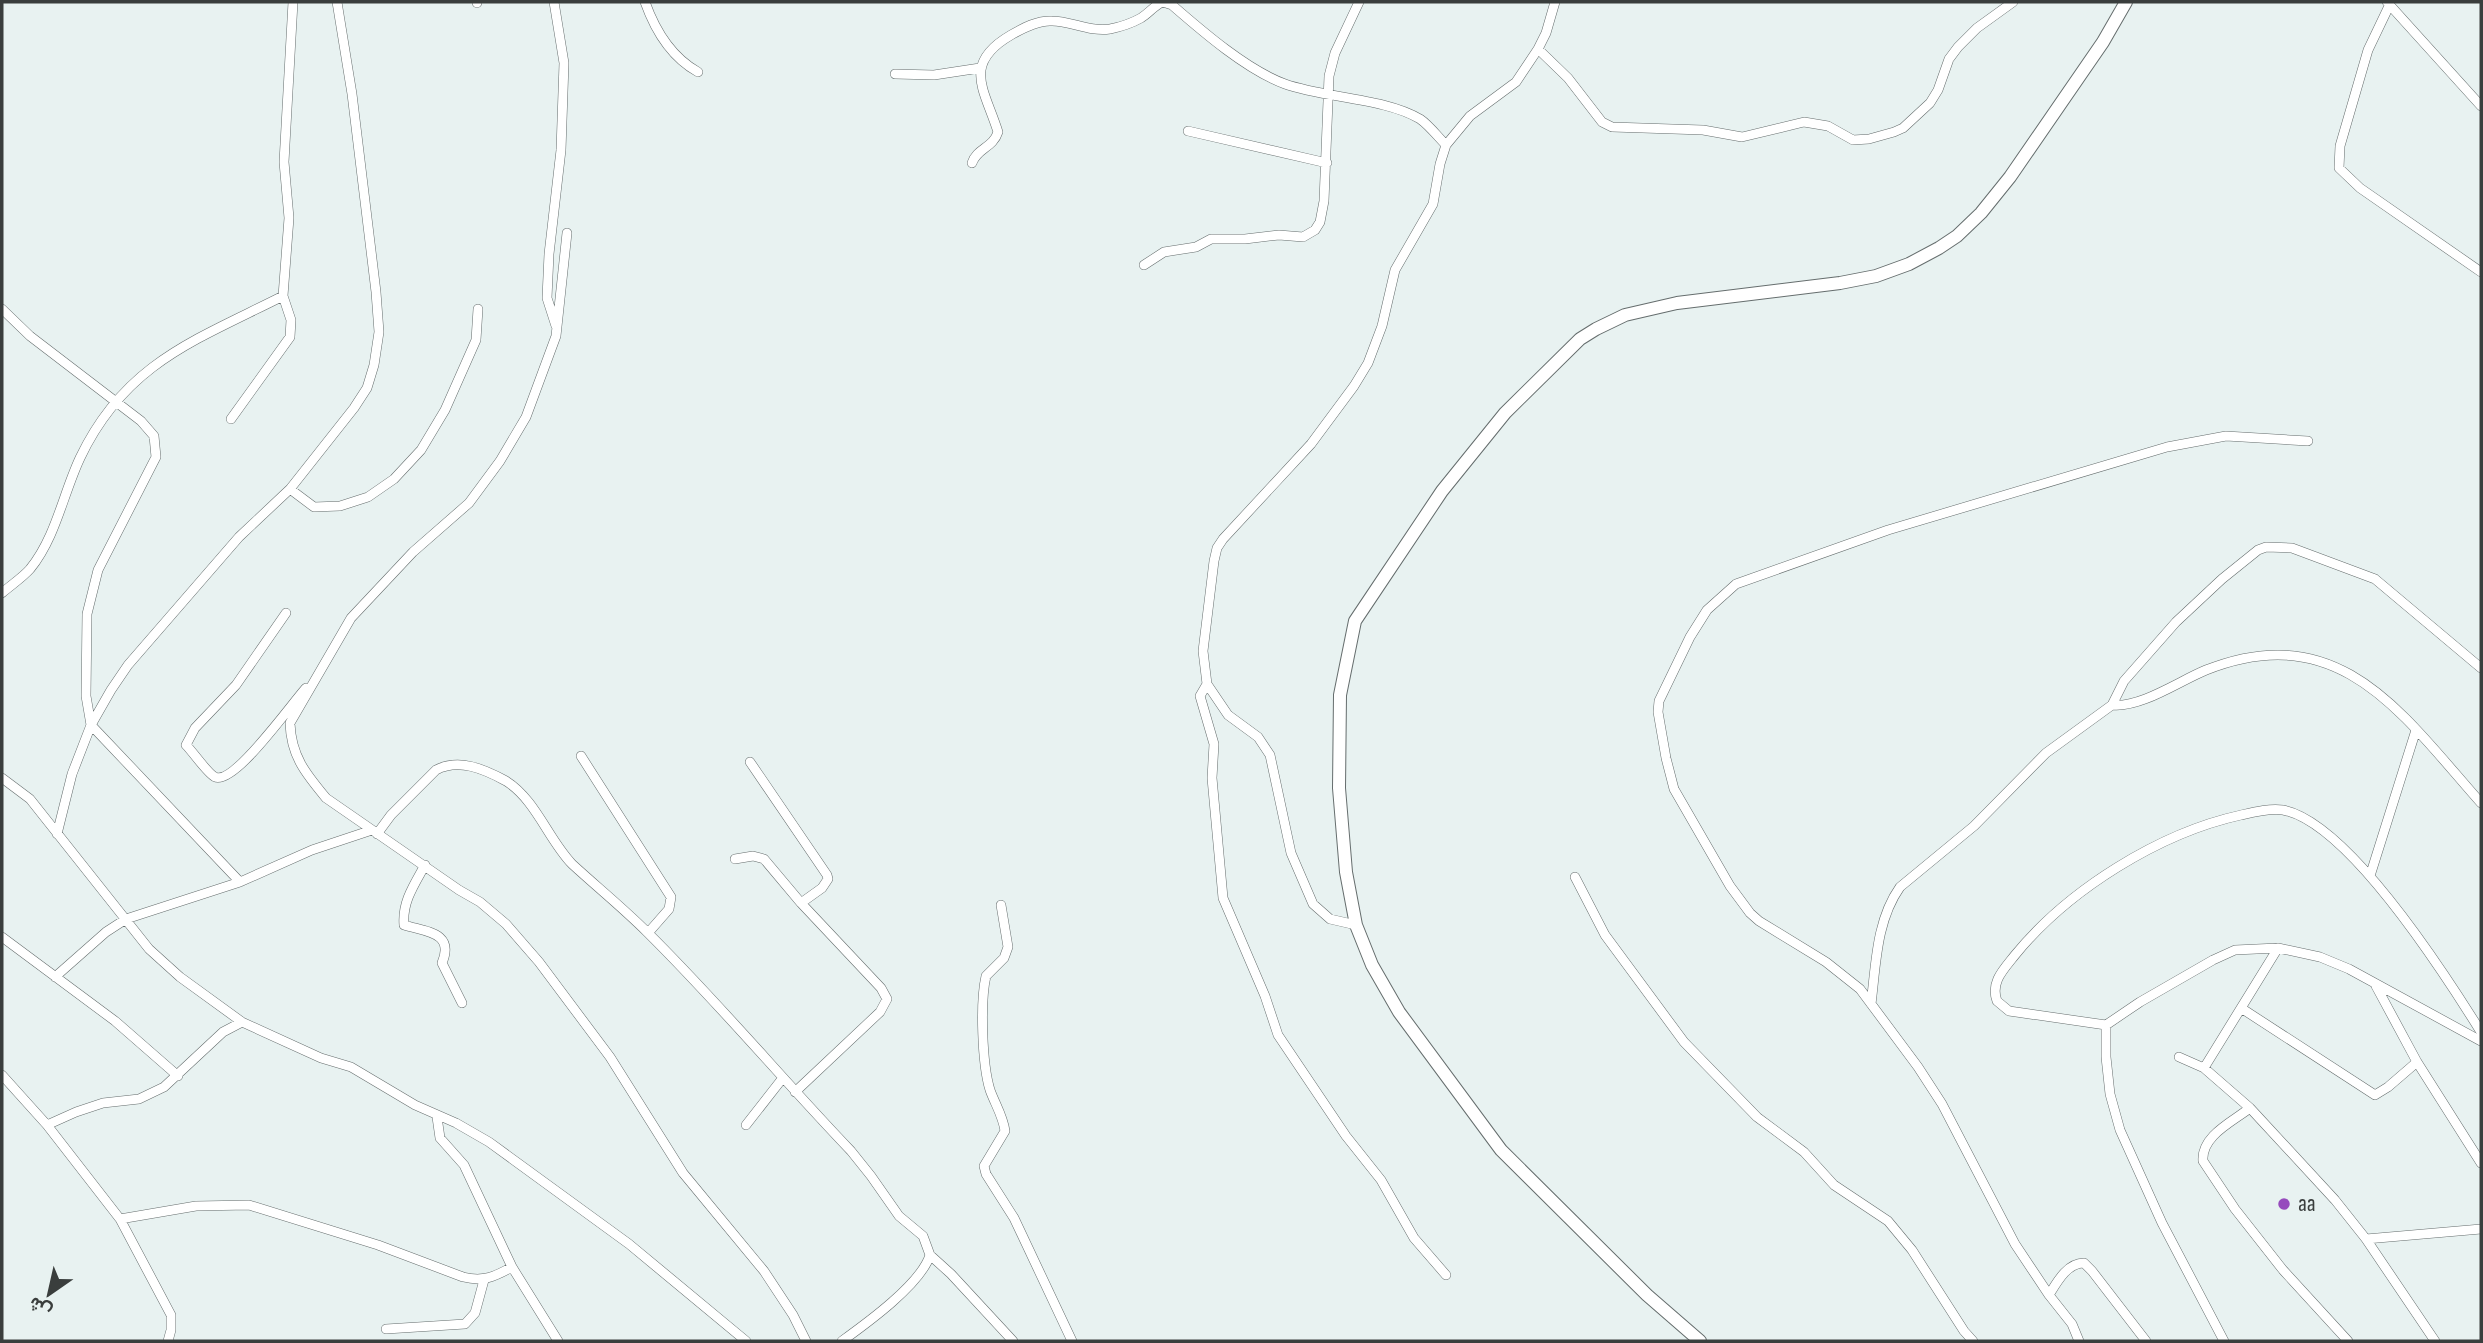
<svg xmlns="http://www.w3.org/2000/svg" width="2483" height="1343" font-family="'Sofia Sans Condensed',Vazirmatn,sans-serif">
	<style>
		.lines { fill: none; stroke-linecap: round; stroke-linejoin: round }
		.minor-casing { stroke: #656d6d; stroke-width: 10 }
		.secondary-casing { stroke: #656d6d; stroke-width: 14 }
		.minor { stroke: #fff; stroke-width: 9 }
		.secondary { stroke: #fff; stroke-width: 12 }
		.poi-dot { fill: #964bbd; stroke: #e8f2f1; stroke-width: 2.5 }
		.labels { text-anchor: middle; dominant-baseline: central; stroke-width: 5; stroke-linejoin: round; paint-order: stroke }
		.poi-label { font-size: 23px; fill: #3a3e3d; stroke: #e8f2f1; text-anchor: start }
	</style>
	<rect width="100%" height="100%" fill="#e8f2f1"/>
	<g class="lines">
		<defs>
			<path id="minor" d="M477,2v1
				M554,2l10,61 -3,87 -12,104 -2,44 9,28
				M645,2c10,28 26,55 53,70
				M1163,2l9,3c31,27 75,65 113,79 39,14 100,14 135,35 9,6 18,18 26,26
				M2387,2l94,104
				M2390,4l-22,46 -28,96 -1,22 21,20 121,84
				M1538,49l8,-16 9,-31
				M895,74l39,1 46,-7
				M1188,131l139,32
				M972,163c5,-15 21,-15 26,-31 -13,-42 -37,-68 13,-97 12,-7 27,-15 41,-14 19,0 37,11 58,8 10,-2 22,-6 31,-11 8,-5 13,-12 21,-16
				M567,233l-11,103 -30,81 -26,44 -31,42 -56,49 -62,66 -61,105c1,33 16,51 36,75l133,92 21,12 26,22 33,38 71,95 73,116 81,98 29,44 13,26
				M1144,265l20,-13 32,-5 15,-8h34l34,-4 24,2 12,-7 5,-8 4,-21 5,-125 6,-23 24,-51
				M2,309l28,27 111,85 13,15 2,21 -58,113 -11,44 -1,82 5,29 149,157
				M231,419l59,-82 1,-17 -8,-24
				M290,489l24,18 26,-1 28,-9 26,-18 27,-29 24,-40 31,-70 2,-31
				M2,593c9,-8 20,-15 28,-24 26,-32 33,-75 50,-111 45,-95 116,-118 203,-162l6,-78 -5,-56 9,-160
				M286,613l-50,72 -41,43 -9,17c7,7 22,29 29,32 19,9 77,-74 91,-89
				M1207,684l-7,12 14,48 -2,34 11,120 42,98 13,39 68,101 35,44 33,58 32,37
				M2112,705c29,3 67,-24 94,-35 134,-53 196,44 275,133
				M581,756l90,141 -2,12 -21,24
				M750,762l77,113 1,4 -6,9 -21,15 80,85 6,11 -7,13 -85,80
				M2,778l28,21 119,150 31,28 62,45 79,36 30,9 64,38 41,18 33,19 140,102 117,97
				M57,834l15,-60 19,-49 20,-35 17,-25 111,-128 51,-48 64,-81 13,-20 7,-23 5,-33 -3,-40 -24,-198 -15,-92
				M377,834l14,-19 45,-45c23,-12 48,-1 70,11 30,19 42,58 66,83 25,23 51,44 75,68 71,70 135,147 204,219l20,25 28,40 24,20 7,19
				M735,859l18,-3 11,3 37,44
				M425,865c-11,20 -23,37 -21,60 22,7 51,7 38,38l20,40
				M2370,876l46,-146
				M1575,877l30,58 79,107 73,75 47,35 30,33 54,36 24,29 52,81 9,10
				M1001,905l7,42 -4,11 -18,18c-6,26 -4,88 4,114 5,14 13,26 15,41l-21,35 2,8 28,44 58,123
				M1356,925l-26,-6 -17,-15 -22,-51 -21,-98 -12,-18 -30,-22 -21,-31 -4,-33 11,-90 3,-13 6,-9 88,-95 43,-58 14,-23 14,-37 13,-56 38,-66 7,-40 6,-19 24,-29 46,-34 22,-33 30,29 34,44 10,5 91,3 39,7 62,-15 24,4 25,14 16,-1 25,-7 9,-4 27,-25 8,-13 11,-31 9,-12 19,-19 36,-26
				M2,937l113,84 63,55
				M55,977l51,-45 20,-13 114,-37 72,-32 60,-20
				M2376,986l41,76 64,101
				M1871,1004c5,-39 5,-83 29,-117l74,-61 72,-73 66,-48 12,-24 52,-59 46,-43 36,-29 8,-3 26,1 83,31 106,89
				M2241,1008l134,87 13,-8 29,-25
				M2106,1025v32l4,37 10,36 42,93 62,118
				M2481,1032c-35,-56 -132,-209 -198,-222 -13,-2 -29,2 -42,5 -82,18 -173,75 -226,140 -11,14 -25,27 -18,46l12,10 97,14 34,-23 73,-42 22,-10 43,-2 42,9 29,12 132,72
				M2179,1057l25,11 46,40
				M2204,1068l74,-120
				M2,1075l45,50 73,94 51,96v15l-3,11
				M47,1125l29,-13 27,-9 36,-4 25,-12 59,-55 19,-10
				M746,1125l36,-46
				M120,1219l76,-13 53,-1 129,40 85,32c20,5 31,0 49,-10l-48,-102 -24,-27 -3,-21
				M2366,1239l115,-10
				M512,1267l46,74
				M2049,1295c8,-13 18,-32 35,-32l8,8 54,70
				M386,1329l79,-5 10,-11 9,-33
				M842,1341c25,-18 79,-57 88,-86l21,19 62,67
				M2079,1341l-7,-17 -23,-29 -34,-51 -73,-140 -24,-37 -58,-78 -34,-27 -67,-41 -9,-8 -20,-27 -56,-97 -8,-31 -8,-46 1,-11 31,-64 17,-27 29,-26 152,-54 279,-83 59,-11 82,5
				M2348,1341l-65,-71 -48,-61 -32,-48c-2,-25 29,-39 47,-53l85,92 31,39 69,102"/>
			<path id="secondary" d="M1700,1341l-53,-46 -146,-145 -102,-138 -27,-47 -16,-40 -10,-53 -7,-84 1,-93 15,-74 87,-130 63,-78 75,-74 16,-10 29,-14 52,-12 163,-20 36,-7 33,-12 30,-16 18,-12 24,-23 29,-36 93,-135 23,-40"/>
		</defs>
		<!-- minor casing -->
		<use href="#minor" class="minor-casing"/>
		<!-- secondary casing -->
		<use href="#secondary" class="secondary-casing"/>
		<!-- minor -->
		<use href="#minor" class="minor"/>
		<!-- secondary -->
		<use href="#secondary" class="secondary"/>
	</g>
	<!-- markers -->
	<circle class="poi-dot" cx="2284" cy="1204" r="7"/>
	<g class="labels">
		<!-- poi labels -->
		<g class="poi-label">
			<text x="2298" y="1204">aa</text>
		</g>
	</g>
	<!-- border -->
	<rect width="2483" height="1343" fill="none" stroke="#3a3e3d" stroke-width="7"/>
	<!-- north arrow -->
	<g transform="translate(49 1294) rotate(214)" stroke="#e8f2f1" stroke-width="5" paint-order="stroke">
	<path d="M0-5L12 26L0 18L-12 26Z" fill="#3a3e3d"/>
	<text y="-10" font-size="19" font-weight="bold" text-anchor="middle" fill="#3a3e3d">ش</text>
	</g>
</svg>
